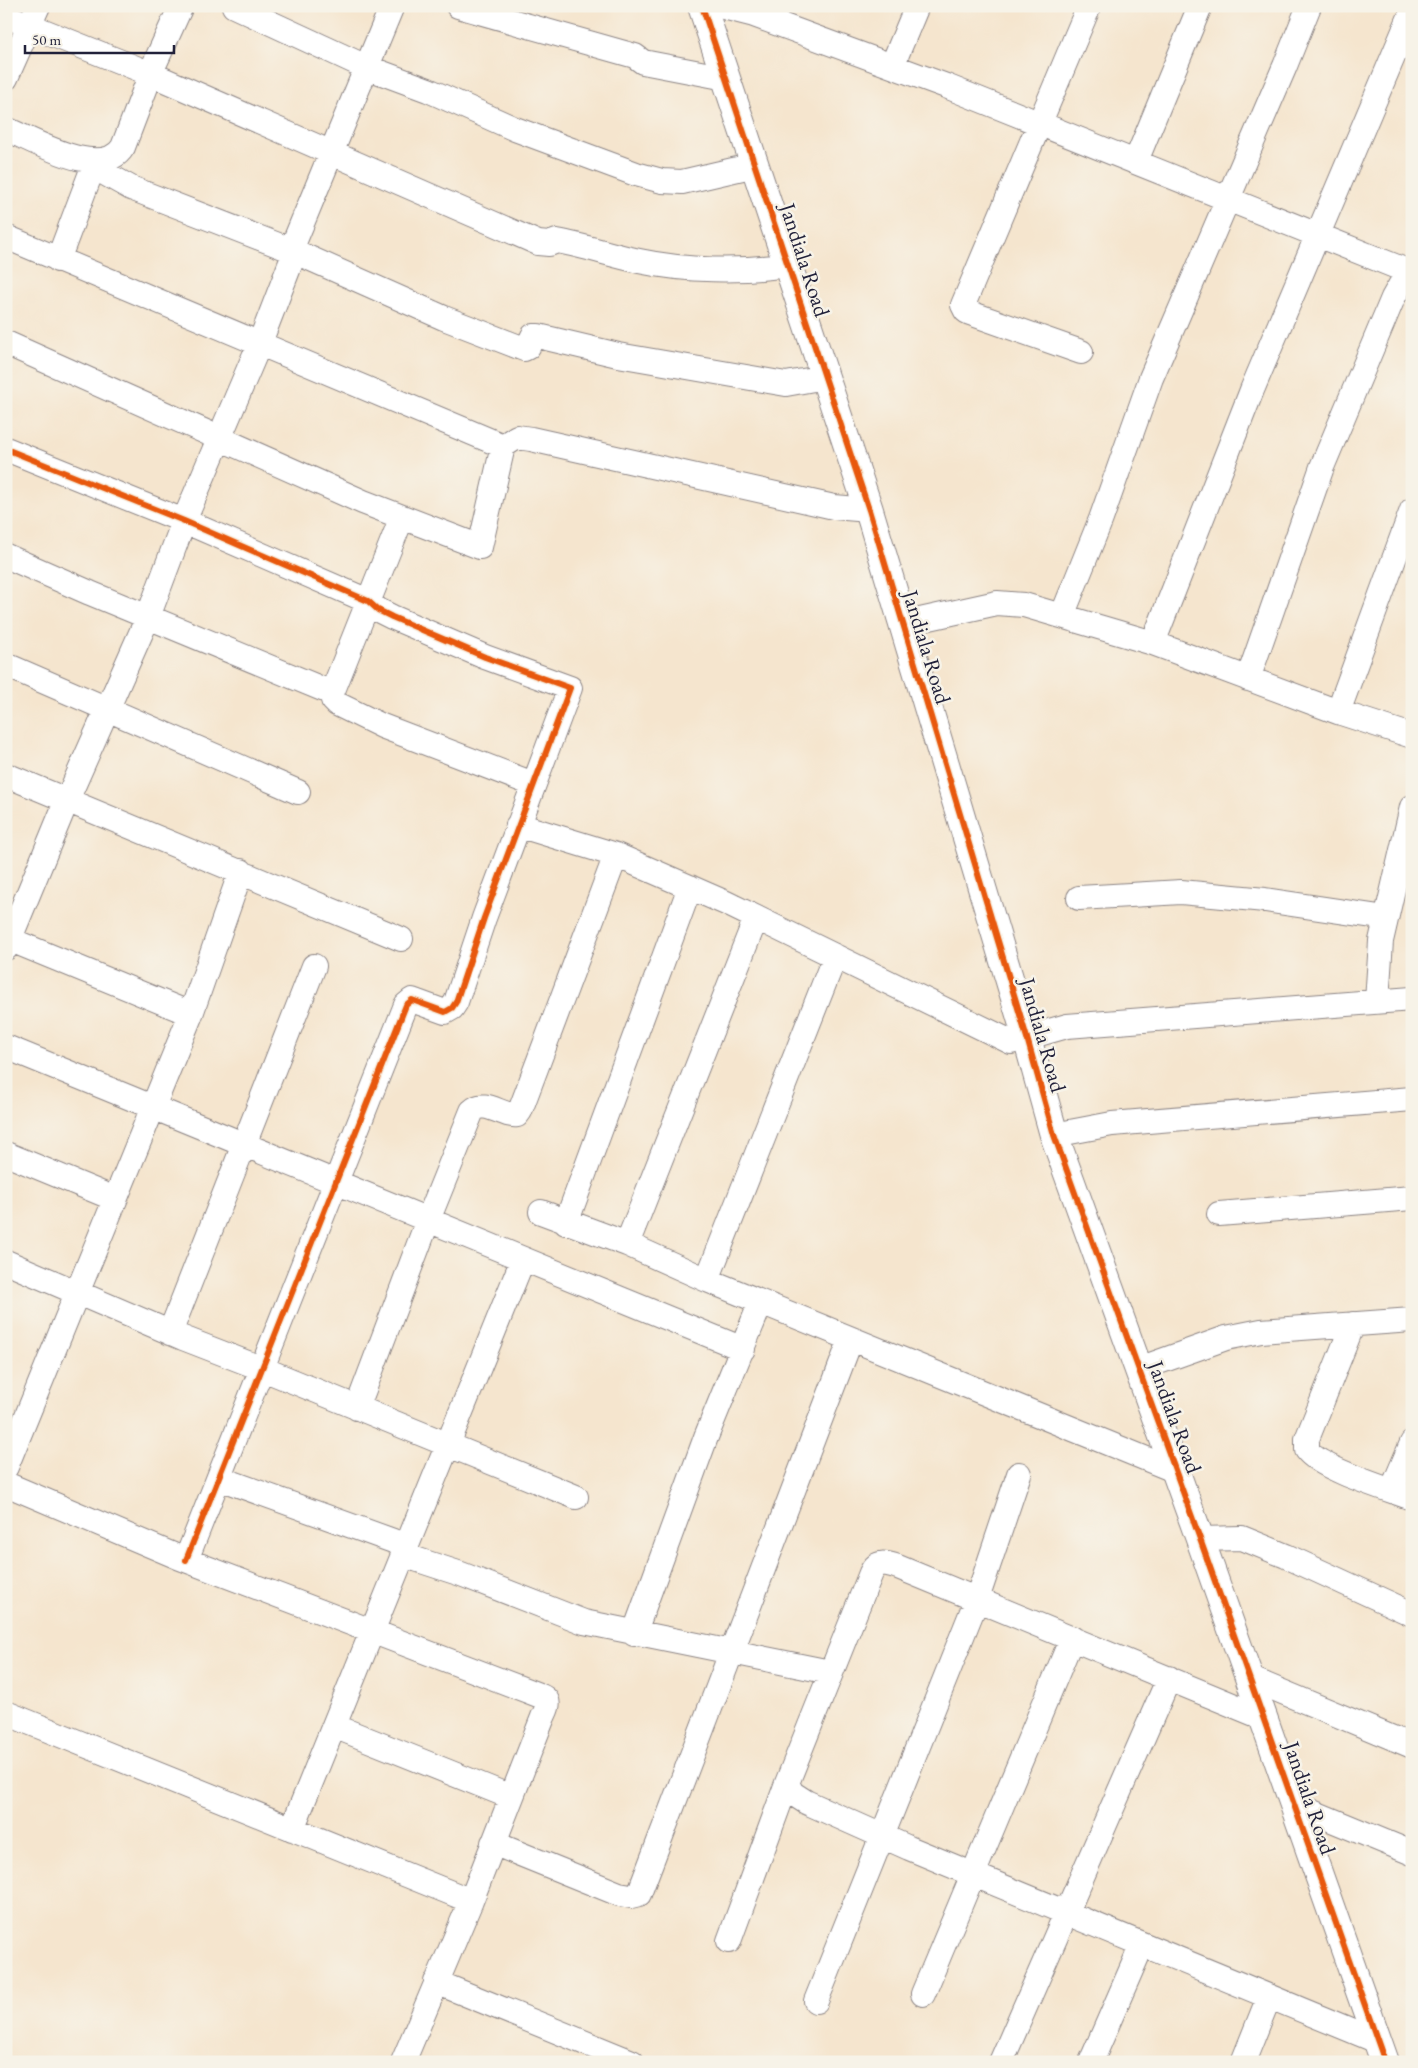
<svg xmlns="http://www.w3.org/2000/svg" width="1418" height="2068" font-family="'EB Garamond',serif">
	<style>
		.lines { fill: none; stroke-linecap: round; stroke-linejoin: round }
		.minor-casing { stroke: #8c8484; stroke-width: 26 }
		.tertiary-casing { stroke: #8c8484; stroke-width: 30 }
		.minor { stroke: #fff; stroke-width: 24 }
		.tertiary { stroke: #fff; stroke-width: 28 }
		.cycleway-casing { stroke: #f7f3e8; stroke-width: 9 }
		.cycleway { stroke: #e8590c; stroke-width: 6 }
		.labels { text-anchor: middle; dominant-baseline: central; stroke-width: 5; stroke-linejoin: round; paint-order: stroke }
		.street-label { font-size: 22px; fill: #22223b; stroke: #f7f3e8 }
	</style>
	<rect width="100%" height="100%" fill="#f7f3e8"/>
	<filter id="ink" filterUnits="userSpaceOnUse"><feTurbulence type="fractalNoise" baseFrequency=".02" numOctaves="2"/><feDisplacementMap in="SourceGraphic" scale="10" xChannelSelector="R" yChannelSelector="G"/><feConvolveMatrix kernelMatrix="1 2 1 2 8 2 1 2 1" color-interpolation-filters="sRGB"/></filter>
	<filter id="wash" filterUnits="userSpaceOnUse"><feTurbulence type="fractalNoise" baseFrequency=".0096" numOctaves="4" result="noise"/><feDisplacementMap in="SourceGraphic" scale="20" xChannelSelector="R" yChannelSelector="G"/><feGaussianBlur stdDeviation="1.12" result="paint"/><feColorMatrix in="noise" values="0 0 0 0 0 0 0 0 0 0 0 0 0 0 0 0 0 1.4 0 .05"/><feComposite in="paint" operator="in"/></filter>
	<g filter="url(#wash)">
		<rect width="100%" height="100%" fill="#f5e5ce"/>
	</g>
	<g filter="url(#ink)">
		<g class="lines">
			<defs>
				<path id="minor" d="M234,6l132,61 62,23 87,39 121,45 26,7 20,1 73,-17
					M458,6l177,50 8,6 83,16
					M719,6l35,9 192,71 466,187
					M6,16l145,58 387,169 11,1 8,-3c28,5 54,14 82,20 47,10 101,11 149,4
					M892,66l25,-60
					M6,78l32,-72
					M6,129c29,12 96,52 117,18l32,-84 26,-57
					M1136,161l64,-155
					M6,237l497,209 14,-9 14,2 303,68 35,3
					M58,260l37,-98 11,12 25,14 160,62 153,68 80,31 4,-2 5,-11h5l80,19 168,29 39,-7
					M6,343l357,159 117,45 23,-101
					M1081,352l-111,-39 -4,-2 -3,-6 126,-299
					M6,449l178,72 184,80 10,9 14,7 93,40 85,31 -86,230 -28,84 -4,6 -7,4 -33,-12 -6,5 -220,555
					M402,517l-70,176 1,7 4,4 45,22 151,58
					M6,556l84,37 242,100
					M1062,616l39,-97 50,-141 134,-312 24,-60
					M902,624l95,-21 27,2 129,38 185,69 74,24
					M1153,643l99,-253 160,-378
					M6,665l292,127
					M1248,679l74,-212 71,-169 12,-21 7,-3
					M1338,712l74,-202
					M6,775l395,164
					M518,825l98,30 110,48 285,139 56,-16 345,-27
					M1079,898l102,-6 84,8 121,18
					M6,938l185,76
					M6,948l61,-148 81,-183 36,-96 75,-176 34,-88 -2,-7 101,-244
					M1377,1001l4,-60 31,-134
					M6,1047l737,302
					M1054,1135l58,-11 300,-25
					M6,1154l109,45
					M541,1212l86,32 80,36 469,191
					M1219,1214l193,-16
					M566,1223l124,-336
					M627,1244l129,-326
					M6,1262l177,76 80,31 313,128
					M707,1280l128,-324
					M1353,1324l-46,115v11c13,19 81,39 105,48
					M170,1333l144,-367
					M1139,1369l87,-31 35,-7 151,-11
					M357,1408l71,-188 44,-109c13,-13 30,6 45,4l3,-4 96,-256
					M6,1467l185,-453 50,-143
					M219,1478l188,68
					M6,1484l172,73 363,139c11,5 6,12 2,21l-72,184 -68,161
					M1392,1490l20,-47
					M1200,1539l42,-1 44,18 126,58
					M403,1555l58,19 123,48 246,50
					M634,1634l72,-197 55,-135
					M1249,1678l163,68
					M6,1713l465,188
					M1264,1718l-366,-151c-12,-4 -21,-7 -27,6l-84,210 5,10 14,9 103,46 468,193
					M334,1726l177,71
					M1293,1804l119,49
					M292,1829l231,-570
					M493,1843l126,51 12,2 8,-2 212,-555
					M729,1941l58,-158
					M436,1982l196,80
					M923,1994l149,-356
					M816,2001l161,-402 42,-125
					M1001,2062l168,-384
					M1091,2062l51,-117
					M1243,2062l26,-65"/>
				<path id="tertiary" d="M702,6l167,504 158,528 27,97 146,404 185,523"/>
			</defs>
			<!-- minor casing -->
			<use href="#minor" class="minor-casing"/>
			<!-- tertiary casing -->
			<use href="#tertiary" class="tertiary-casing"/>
			<!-- minor -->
			<use href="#minor" class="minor"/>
			<!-- tertiary -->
			<use href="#tertiary" class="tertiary"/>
			<defs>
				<path id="cycleway" d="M702,6l167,504 158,528 27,97 146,404 185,523
					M6,449l178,72 184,80 10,9 14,7 93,40 85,31 -86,230 -28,84 -4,6 -7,4 -33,-12 -6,5 -220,555"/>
			</defs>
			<!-- cycleway casing -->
			<use href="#cycleway" class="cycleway-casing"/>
			<!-- cycleway -->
			<use href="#cycleway" class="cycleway"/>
		</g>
	</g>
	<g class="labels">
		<!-- street labels -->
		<g class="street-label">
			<text transform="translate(805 260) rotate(72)">Jandiala Road</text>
			<text transform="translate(927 647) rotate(73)">Jandiala Road</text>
			<text transform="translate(1043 1035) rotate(74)">Jandiala Road</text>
			<text transform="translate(1175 1417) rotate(70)">Jandiala Road</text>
			<text transform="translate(1310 1798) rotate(71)">Jandiala Road</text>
		</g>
	</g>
	<!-- margin -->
	<rect width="1418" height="2068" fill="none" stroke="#f7f3e8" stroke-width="25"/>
	<!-- scale -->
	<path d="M25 45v8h149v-8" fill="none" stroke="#22223b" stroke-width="2.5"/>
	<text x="32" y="45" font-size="15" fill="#22223b" stroke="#f7f3e8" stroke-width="4" paint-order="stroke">50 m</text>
</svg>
